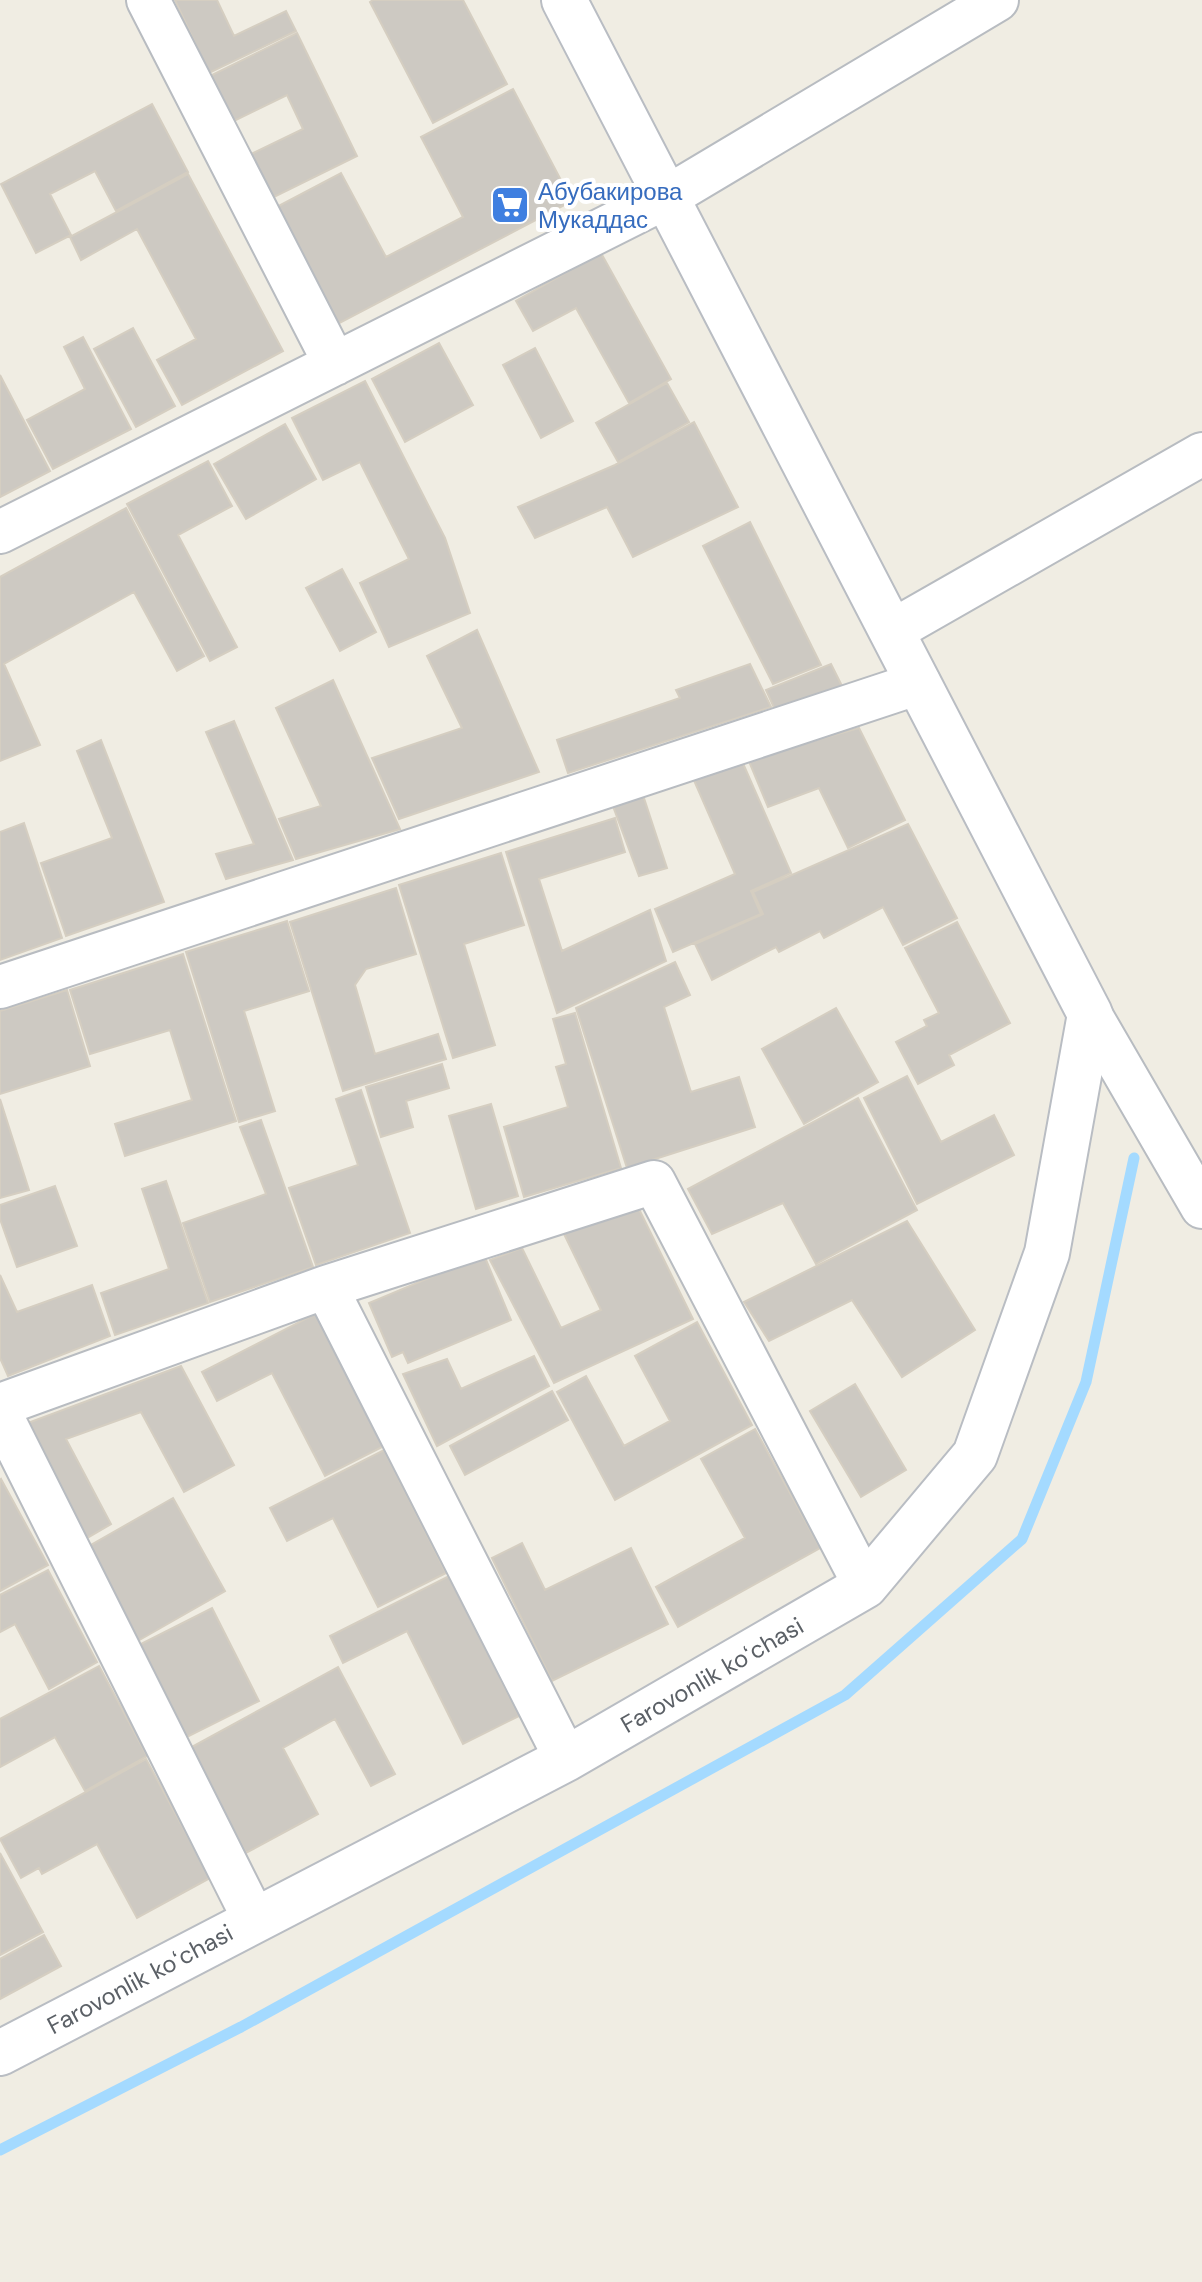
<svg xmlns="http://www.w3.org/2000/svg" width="1202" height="2282" font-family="'DM Sans',sans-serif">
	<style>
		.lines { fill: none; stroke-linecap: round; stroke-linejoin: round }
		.stream { stroke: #a4daff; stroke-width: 11 }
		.building { fill: #cdc9c2; stroke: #d5cec1; stroke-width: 2 }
		.street-casing { stroke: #b8bcc1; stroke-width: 46 }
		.secondary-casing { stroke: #b9bdc3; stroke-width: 48 }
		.street { stroke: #fff; stroke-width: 42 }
		.secondary { stroke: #fff; stroke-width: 44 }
		.labels { text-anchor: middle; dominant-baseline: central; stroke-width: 8; stroke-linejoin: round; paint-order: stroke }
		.shop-label { font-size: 24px; fill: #366cbe; stroke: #fff; text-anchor: start }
		.street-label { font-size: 24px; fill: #5b6066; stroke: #fff }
	</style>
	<rect width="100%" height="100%" fill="#f0ede3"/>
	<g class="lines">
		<!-- stream -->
		<path class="stream" d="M0,2150l241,-123 604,-332 177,-156 64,-157 48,-224"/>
	</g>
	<!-- building -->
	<path class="building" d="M175,0h42l17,36 52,-25 10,20 -87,42z
		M373,0h90l44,84 -74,39 -63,-121z
		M297,33l60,123 -89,44 -21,-44 56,-27 -16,-34 -57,28 -22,-46z
		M513,89l59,112 -240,126 -61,-117 70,-37 45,84 77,-40 -42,-80z
		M152,104l36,68 -72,39 -21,-40 -45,23 21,41 -35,18 -35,-69z
		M188,174l95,177 -101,54 -25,-45 39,-21 -59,-110 -56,31 -11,-23z
		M601,253l70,126 -42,24 -53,-95 -43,23 -17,-30z
		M133,328l42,78 -39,21 -42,-78z
		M83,337l48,92 -78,40 -26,-49 58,-31 -21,-42z
		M439,343l34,62 -68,37 -33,-63z
		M535,348l38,73 -32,17 -38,-73z
		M0,375l50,96 -50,26z
		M365,381l80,157 25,75 -81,34 -29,-64 49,-24 -49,-97 -37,18 -31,-62z
		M667,383l22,39 -71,40 -22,-39z
		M694,422l44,85 -105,50 -26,-50 -72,31 -17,-31 97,-42z
		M285,424l31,55 -70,40 -32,-55z
		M208,461l24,45 -54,29 59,112 -27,14 -83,-157z
		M126,508l78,148 -27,15 -43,-79 -130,72 36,81 -40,16v-184z
		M750,522l71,143 -48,19 -70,-138z
		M342,569l34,63 -36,19 -34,-63z
		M477,630l62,142 -140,47 -27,-61 90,-30 -35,-72z
		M750,664l21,43 -203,66 -11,-33 123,-42 -4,-8z
		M831,664l12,24 -68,22 -9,-20z
		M333,680l67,149 -104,30 -17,-40 42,-13 -45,-98z
		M234,721l59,139 -67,19 -10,-25 38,-10 -48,-112z
		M859,728l46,92 -57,28 -29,-60 -51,19 -20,-48z
		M101,740l63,162 -98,34 -25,-73 71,-25 -35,-87z
		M742,761l49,112 -40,18 10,23 -88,38 -18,-43 80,-35 -43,-98z
		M642,792l25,76 -28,8 -28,-75z
		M615,818l10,34 -86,27 23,72 88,-41 16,51 -109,52 -51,-161z
		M24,823l38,115 -62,22v-128z
		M908,824l49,94 -54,27 -20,-38 -59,31 -4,-7 -41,21 -3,-5 -64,33 -17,-36 68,-30 -10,-22z
		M501,853l23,72 -60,19 31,101 -42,13 -54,-173z
		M396,888l20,66 -50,15 -11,16 20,69 63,-20 8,25 -103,32 -53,-169z
		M287,921l22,70 -65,20 31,100 -36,11 -53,-170z
		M957,922l53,101 -61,32 5,10 -36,19 -22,-42 31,-16 -3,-6 15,-7 -34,-65z
		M183,954l53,167 -111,35 -10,-32 77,-24 -22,-70 -80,24 -20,-64z
		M675,962l15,33 -26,12 27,85 48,-15 16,50 -128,41 -51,-160z
		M67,990l23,76 -90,28v-83z
		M836,1008l42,74 -74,42 -42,-75z
		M575,1013l46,155 -97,29 -20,-70 64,-20 -12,-40 10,-3 -13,-45z
		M442,1064l7,24 -43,13 7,26 -32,10 -15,-50z
		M907,1076l34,66 53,-27 20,40 -97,49 -53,-106z
		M361,1090l49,143 -94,32 -27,-77 69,-23 -22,-66z
		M858,1098l59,112 -101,54 -33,-61 -71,31 -24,-45z
		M0,1099l29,91 -29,8z
		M491,1104l27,92 -42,13 -27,-93z
		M261,1120l52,147 -103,35 -27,-79 83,-29 -26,-67z
		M166,1181l42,122 -93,32 -14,-42 68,-24 -27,-80z
		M55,1186l22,60 -60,21 -17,-48v-14z
		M636,1203l57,116 -139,64 -64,-123 32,-12 39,80 40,-18 -37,-76z
		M907,1221l68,109 -73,47 -50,-77 -83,41 -25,-39z
		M484,1255l27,65 -103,43 -5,-11 -11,5 -23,-54z
		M0,1275l17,37 75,-27 18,51 -102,40 -8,-18z
		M317,1313l67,133 -59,30 -53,-103 -55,28 -15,-29z
		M697,1322l55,103 -137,75 -58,-108 29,-16 38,70 46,-25 -35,-65z
		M534,1356l15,30 -112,60 -34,-72 44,-15 14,30z
		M181,1366l53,99 -50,27 -43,-80 -75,27 45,85 -24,14 -62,-114z
		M855,1384l51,86 -45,27 -51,-86z
		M552,1391l16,29 -103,55 -15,-29z
		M755,1429l65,119 -142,79 -22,-40 89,-49 -44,-79z
		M384,1450l62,123 -68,34 -45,-89 -46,23 -17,-33z
		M1,1479l47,86 -48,26v-111z
		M173,1498l52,93 -89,51 -52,-93z
		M522,1543l23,47 86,-42 37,76 -116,57 -60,-123z
		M48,1570l49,92 -48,27 -34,-65 -15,8v-37z
		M449,1576l70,140 -56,28 -56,-113 -64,32 -13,-27z
		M212,1608l47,93 -74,37 -46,-93z
		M99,1666l48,90 -62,35 -30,-54 -55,30v-48z
		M338,1667l57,107 -24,12 -36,-67 -52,29 35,66 -72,39 -56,-105z
		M146,1759l64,119 -73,40 -40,-74 -55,30 -3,-6 -18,10 -21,-39z
		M0,1853l43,79 -43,23z
		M44,1935l17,31 -61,33v-40z"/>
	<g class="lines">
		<defs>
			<path id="street" d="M148,0l187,364
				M0,532l667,-335 330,-197
				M892,631l310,-177
				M0,987l919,-304
				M1090,1014l112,193
				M326,1287l240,472
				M0,1405l326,-118 328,-105 211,404
				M0,1413l254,506"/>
			<path id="secondary" d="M0,2053l566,-294 299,-173 110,-131 72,-202 43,-239 -526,-1014"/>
		</defs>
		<!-- street casing -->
		<use href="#street" class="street-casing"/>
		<!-- secondary casing -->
		<use href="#secondary" class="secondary-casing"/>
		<!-- street -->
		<use href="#street" class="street"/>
		<!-- secondary -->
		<use href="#secondary" class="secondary"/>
	</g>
	<!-- icons -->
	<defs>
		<symbol id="supermarket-square" viewBox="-11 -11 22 22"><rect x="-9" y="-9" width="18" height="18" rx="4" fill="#3f7fe0" stroke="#fff"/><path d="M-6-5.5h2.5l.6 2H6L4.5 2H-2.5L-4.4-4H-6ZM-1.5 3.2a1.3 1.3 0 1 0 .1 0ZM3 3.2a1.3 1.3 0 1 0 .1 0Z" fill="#fff"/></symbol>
	</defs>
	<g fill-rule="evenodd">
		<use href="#supermarket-square" x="488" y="183" width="44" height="44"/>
	</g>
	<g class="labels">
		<!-- shop labels -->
		<g class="shop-label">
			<text x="538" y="191">Абубакирова<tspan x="538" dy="28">Мукаддас</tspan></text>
		</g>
		<!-- street labels -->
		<g class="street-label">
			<text transform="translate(712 1675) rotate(-30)">Farovonlik koʻchasi</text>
			<text transform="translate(140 1979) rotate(-28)">Farovonlik koʻchasi</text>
		</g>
	</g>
</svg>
